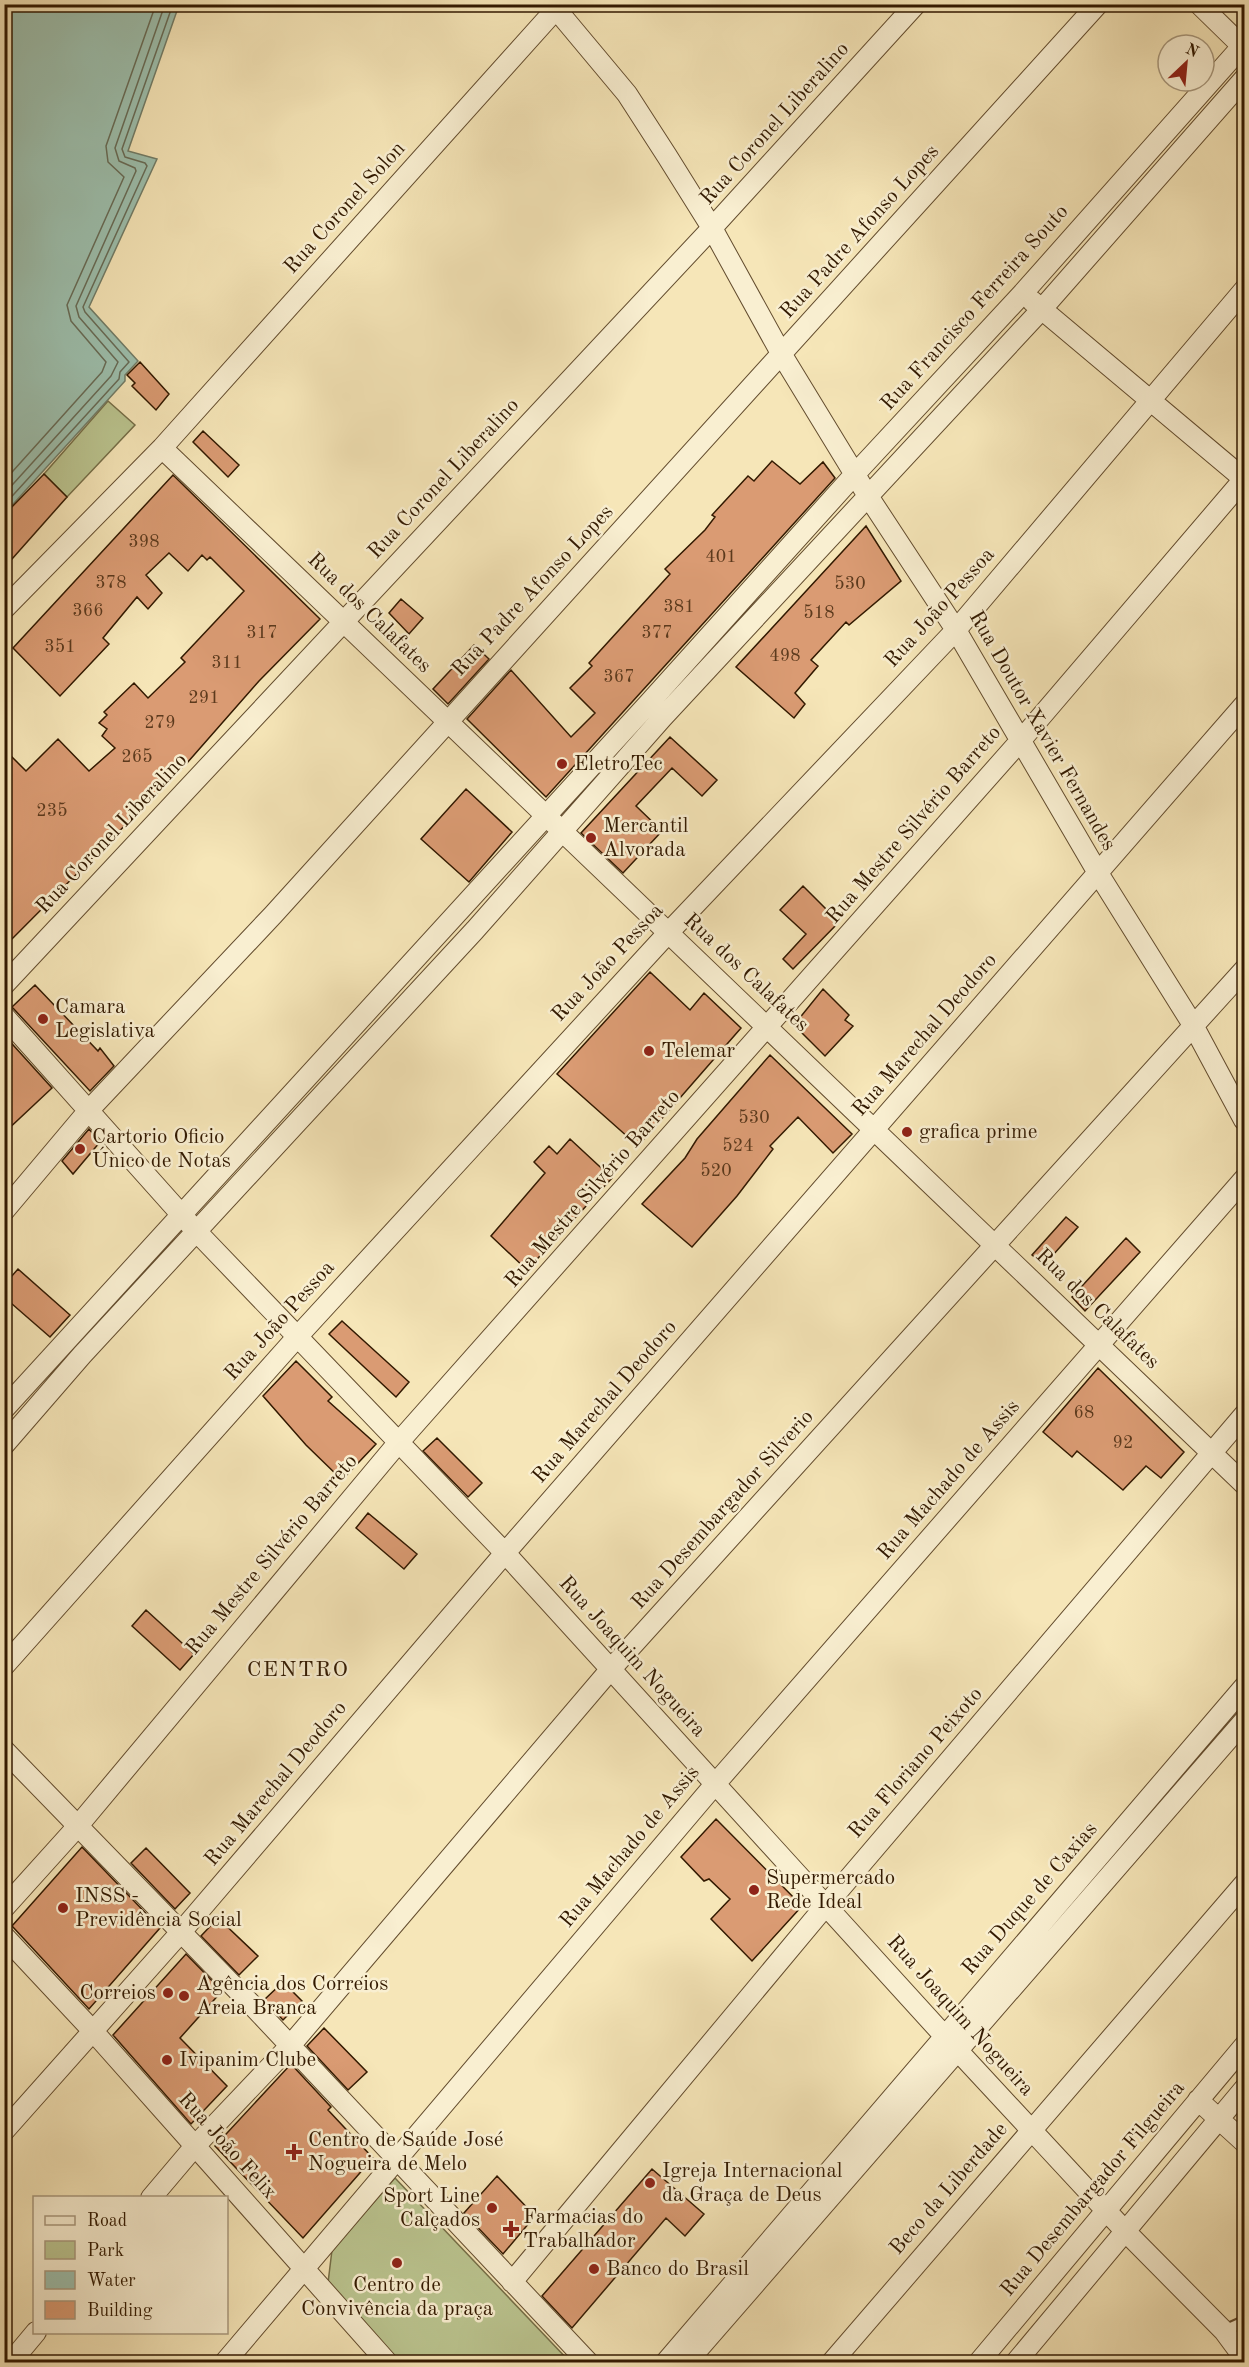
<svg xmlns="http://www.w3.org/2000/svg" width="1249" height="2367" font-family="'Old Standard TT',serif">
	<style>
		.green { fill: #bbc590; stroke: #766f48; stroke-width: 1.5 }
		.water { fill: #9dc0ae; stroke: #727d68; stroke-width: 1.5 }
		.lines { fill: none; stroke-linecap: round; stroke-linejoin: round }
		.shore { stroke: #686c57; stroke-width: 1.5 }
		.building { fill: #da9b73; stroke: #321900; stroke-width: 1.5 }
		.lane-casing { stroke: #634c2e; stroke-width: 14 }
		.street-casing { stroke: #634c2e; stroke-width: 22 }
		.lane { stroke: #f9efd1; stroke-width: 10 }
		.street { stroke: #f9efd1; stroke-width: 20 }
		.poi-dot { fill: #8f2418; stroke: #f9efd1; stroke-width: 2 }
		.labels { text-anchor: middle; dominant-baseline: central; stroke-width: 5; stroke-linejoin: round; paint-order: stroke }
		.number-label { font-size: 18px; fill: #5c3a1d }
		.street-label { font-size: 21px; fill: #321900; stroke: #f9efd1 }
		.poi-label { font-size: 21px; fill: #321900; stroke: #f9efd1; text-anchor: start }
		.neighbourhood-label { font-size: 22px; letter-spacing: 1.5px; fill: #321900; stroke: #f9efd1 }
	</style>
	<rect width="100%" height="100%" fill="#f6e6b8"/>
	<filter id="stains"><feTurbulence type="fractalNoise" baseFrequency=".00333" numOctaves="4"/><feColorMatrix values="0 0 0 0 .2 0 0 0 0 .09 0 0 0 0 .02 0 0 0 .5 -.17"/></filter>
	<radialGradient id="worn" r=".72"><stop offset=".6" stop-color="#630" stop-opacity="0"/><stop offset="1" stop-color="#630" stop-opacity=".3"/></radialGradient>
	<!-- green -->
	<path class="green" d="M108,401l27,24 -68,72 -23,-23z
		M395,2178l175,184h-172l-70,-79 4,-33z"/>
	<!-- water -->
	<path class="water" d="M5,4l174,1 -51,146 29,8 -68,148 49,54 -13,14v6l-120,132z"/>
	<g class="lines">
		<!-- shore -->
		<path class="shore" d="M4,481l98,-109 4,-10 -35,-41 -4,-16 57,-128 -16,-15 -2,-16 50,-142
			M4,494l107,-118 7,-14 -39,-45 -3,-11 60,-135 -1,-3 -16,-7 -4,-13 50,-144
			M4,505l115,-126 1,-7 9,-10 -44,-50 -2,-5 64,-141 -2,-3 -20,-6 -3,-8 51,-145"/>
	</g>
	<!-- building -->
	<path class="building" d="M140,362l29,32 -13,16 -24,-24 3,-3 -8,-8z
		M203,431l36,34 -11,12 -35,-35z
		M772,461l28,23 23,-22 12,16 -289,319 -79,-78 44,-49 60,67 24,-24 -25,-25 22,-22 -3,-3 81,-89 -5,-5 40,-39 10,-13 -3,-2 36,-39 6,5z
		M44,474l23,23 -63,71v-53z
		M173,475l147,144 -61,62 -72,82 -183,184v-198l22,22 32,-32 31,32 26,-23 -13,-12 5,-7 -8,-6 8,-8 -3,-3 30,-29 14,15 37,-36 -4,-4 63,-67 -34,-34 -3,3 -5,-5 -14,16 -19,-18 -23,22 16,18 -14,16 -11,-12 -34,41 6,6 -49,52 -47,-48z
		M866,526l35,55 -52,44 -3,-3 -35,38 7,6 -23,27 10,11 -11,14 -58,-51z
		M401,599l22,19 -14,16 -20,-21z
		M474,645l15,14 -41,45 -15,-15z
		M670,737l47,43 -15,16 -30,-28 -36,38 26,25 -39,42 -42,-40z
		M466,789l46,43 -43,50 -48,-43z
		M803,886l36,36 -46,47 -10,-10 23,-25 -26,-24z
		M650,972l40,38 14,-17 37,35 -103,118 -81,-72z
		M35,985l63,66 2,-3 14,18 -24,25 -78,-84z
		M823,989l26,26 -4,5 8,6 -28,30 -31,-31z
		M4,1035l48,53 -48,45z
		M770,1055l82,79 -19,19 -35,-36 -28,29 3,3 -36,47 -45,51 -50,-43 43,-46 12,-19z
		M89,1129l11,13 -27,32 -11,-13z
		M570,1139l42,39 -85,92 -36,-34 54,-63 -11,-11 15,-16 8,8z
		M1066,1217l12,10 -34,38 -12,-10z
		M1126,1238l14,14 -55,59 -13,-14z
		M18,1269l52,46 -20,22 -46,-40v-12z
		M342,1321l67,61 -13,15 -67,-63z
		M296,1361l36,36 -4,4 48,43 -34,36 -36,-35 -43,-49z
		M1098,1368l86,84 -23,26 -15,-12 -23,24 -46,-39 -5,6 -29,-25z
		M437,1438l45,45 -14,14 -45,-46z
		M368,1513l49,41 -13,15 -48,-41z
		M146,1610l48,44 -14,16 -48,-44z
		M716,1819l86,87 -50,55 -41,-42 19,-20 -21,-20 -5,2 -23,-24z
		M82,1847l78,81 -71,81 -77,-83z
		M146,1848l44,45 -15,16 -44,-46z
		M218,1918l40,38 -19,19 -38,-39z
		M186,1954l36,37 -42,47 47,48 -36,38 -78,-89z
		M283,1982l19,19 -19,19 -19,-20z
		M324,2028l43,44 -19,18 -41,-44z
		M291,2064l40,43 -3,3 45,48 -70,80 -88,-92z
		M652,2169l52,45 -19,22 -19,-18 -94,110 -30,-32z
		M497,2176l38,40 -32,38 -39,-41z"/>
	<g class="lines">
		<defs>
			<path id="lane" d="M1224,2331l20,-9"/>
			<path id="street" d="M1199,4l45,44
				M556,9l71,85 40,62 45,72 70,127 86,141 88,134 142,243 95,152 51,95
				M1032,301l212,178
				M162,448l1082,1036
				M4,609l158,-161 394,-439 10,-5
				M4,985l708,-757 204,-224
				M4,1016l192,215 309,322 454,499 167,180 98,99 20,27
				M4,1211l85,-101 184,-195 825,-911
				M4,1409l645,-706 206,-229 168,-181 221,-249
				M4,1445l78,-90 393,-425 188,-213 378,-407 203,-231
				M4,1666l294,-330 370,-403 288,-303 288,-340
				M4,1750l247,254 337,358
				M4,1908l73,-81 321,-384 623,-703 223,-261
				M4,1936l88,94 295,332
				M1198,2100l46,42
				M4,2131l177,-199 324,-379 739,-848
				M151,2198l44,-52 94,-99 321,-377 634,-700
				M512,2282l315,-378 417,-489
				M11,2362l25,-30
				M225,2362l491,-579 528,-604
				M666,2362l578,-675
				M687,2362l557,-641
				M832,2362l412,-478
				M979,2362l265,-316
				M1016,2362l228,-273"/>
		</defs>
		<!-- lane casing -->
		<use href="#lane" class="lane-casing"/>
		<!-- street casing -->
		<use href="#street" class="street-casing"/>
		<!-- lane -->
		<use href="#lane" class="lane"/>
		<!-- street -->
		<use href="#street" class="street"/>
	</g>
	<!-- markers -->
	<g class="poi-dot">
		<circle cx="562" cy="764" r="6"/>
		<circle cx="591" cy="838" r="6"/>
		<circle cx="43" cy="1019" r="6"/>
		<circle cx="649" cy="1051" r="6"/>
		<circle cx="907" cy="1132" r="6"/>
		<circle cx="80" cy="1149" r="6"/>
		<circle cx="754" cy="1890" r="6"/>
		<circle cx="63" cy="1908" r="6"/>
		<circle cx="168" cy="1993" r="6"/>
		<circle cx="184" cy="1996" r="6"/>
		<circle cx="167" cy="2060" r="6"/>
		<path d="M291 2143h6v6h6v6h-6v6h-6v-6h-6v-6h6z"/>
		<circle cx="650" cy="2183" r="6"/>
		<circle cx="492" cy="2208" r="6"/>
		<path d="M508 2220h6v6h6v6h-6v6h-6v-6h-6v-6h6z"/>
		<circle cx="397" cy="2263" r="6"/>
		<circle cx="594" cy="2269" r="6"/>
	</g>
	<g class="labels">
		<!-- number labels -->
		<g class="number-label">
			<text x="144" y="542">398</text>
			<text x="721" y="557">401</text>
			<text x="111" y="583">378</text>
			<text x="850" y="584">530</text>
			<text x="679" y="607">381</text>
			<text x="88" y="611">366</text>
			<text x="819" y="613">518</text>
			<text x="262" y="633">317</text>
			<text x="657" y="633">377</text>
			<text x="60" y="647">351</text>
			<text x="785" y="656">498</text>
			<text x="227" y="663">311</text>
			<text x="619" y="677">367</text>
			<text x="204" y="698">291</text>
			<text x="160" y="723">279</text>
			<text x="137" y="757">265</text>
			<text x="52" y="811">235</text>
			<text x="754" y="1118">530</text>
			<text x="738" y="1146">524</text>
			<text x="716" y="1171">520</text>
			<text x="1084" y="1413">68</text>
			<text x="1123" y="1443">92</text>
		</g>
		<!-- street labels -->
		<g class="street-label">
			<text transform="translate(775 124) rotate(-48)">Rua Coronel Liberalino</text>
			<text transform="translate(345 208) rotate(-48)">Rua Coronel Solon</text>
			<text transform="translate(860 232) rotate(-48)">Rua Padre Afonso Lopes</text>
			<text transform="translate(975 308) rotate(-48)">Rua Francisco Ferreira Souto</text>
			<text transform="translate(444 479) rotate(-47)">Rua Coronel Liberalino</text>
			<text transform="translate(533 591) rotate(-47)">Rua Padre Afonso Lopes</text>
			<text transform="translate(940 608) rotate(-48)">Rua João Pessoa</text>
			<text transform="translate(369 613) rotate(44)">Rua dos Calafates</text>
			<text transform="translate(1042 731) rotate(60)">Rua Doutor Xavier Fernandes</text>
			<text transform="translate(914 825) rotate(-49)">Rua Mestre Silvério Barreto</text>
			<text transform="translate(112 834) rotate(-47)">Rua Coronel Liberalino</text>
			<text transform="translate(608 963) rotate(-47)">Rua João Pessoa</text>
			<text transform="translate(746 973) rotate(43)">Rua dos Calafates</text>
			<text transform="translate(925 1035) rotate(-49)">Rua Marechal Deodoro</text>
			<text transform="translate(593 1189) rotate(-49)">Rua Mestre Silvério Barreto</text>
			<text transform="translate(1097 1309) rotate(44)">Rua dos Calafates</text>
			<text transform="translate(280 1321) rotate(-48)">Rua João Pessoa</text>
			<text transform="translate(605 1402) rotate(-49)">Rua Marechal Deodoro</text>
			<text transform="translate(949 1480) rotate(-49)">Rua Machado de Assis</text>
			<text transform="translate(723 1510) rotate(-48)">Rua Desembargador Silverio</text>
			<text transform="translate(272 1555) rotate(-50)">Rua Mestre Silvério Barreto</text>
			<text transform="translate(632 1657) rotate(48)">Rua Joaquim Nogueira</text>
			<text transform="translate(916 1763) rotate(-49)">Rua Floriano Peixoto</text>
			<text transform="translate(276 1784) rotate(-50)">Rua Marechal Deodoro</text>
			<text transform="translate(630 1847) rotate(-50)">Rua Machado de Assis</text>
			<text transform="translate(1030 1899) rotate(-49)">Rua Duque de Caxias</text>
			<text transform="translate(960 2016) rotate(48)">Rua Joaquim Nogueira</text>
			<text transform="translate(227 2146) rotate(48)">Rua João Felix</text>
			<text transform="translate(949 2189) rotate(-49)">Beco da Liberdade</text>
			<text transform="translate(1093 2189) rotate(-50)">Rua Desembargador Filgueira</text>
		</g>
		<!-- poi labels -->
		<g class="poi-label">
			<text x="574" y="764">EletroTec</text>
			<text x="603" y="826">Mercantil<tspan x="603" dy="24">Alvorada</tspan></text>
			<text x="55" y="1007">Camara<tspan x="55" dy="24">Legislativa</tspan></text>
			<text x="661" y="1051">Telemar</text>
			<text x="919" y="1132">grafica prime</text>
			<text x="92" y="1137">Cartorio Oficio<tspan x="92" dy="24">Único de Notas</tspan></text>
			<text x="766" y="1878">Supermercado<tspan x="766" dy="24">Rede Ideal</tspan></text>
			<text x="75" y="1896">INSS -<tspan x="75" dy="24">Previdência Social</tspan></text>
			<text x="196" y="1984">Agência dos Correios<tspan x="196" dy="24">Areia Branca</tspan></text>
			<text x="156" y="1993" text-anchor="end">Correios</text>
			<text x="179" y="2060">Ivipanim Clube</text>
			<text x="308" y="2140">Centro de Saúde José<tspan x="308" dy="24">Nogueira de Melo</tspan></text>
			<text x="662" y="2171">Igreja Internacional<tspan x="662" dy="24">da Graça de Deus</tspan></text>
			<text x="480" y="2196" text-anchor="end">Sport Line<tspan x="480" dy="24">Calçados</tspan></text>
			<text x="523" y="2217">Farmacias do<tspan x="523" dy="24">Trabalhador</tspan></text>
			<text x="606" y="2269">Banco do Brasil</text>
			<text x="397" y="2285" text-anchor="middle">Centro de<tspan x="397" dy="24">Convivência da praça</tspan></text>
		</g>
		<!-- neighbourhood labels -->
		<g class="neighbourhood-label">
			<text x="298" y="1670">CENTRO</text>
		</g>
	</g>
	<!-- margin -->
	<rect width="1249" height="2367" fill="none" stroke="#f6e6b8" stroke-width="24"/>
	<rect x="6" y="6" width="1237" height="2355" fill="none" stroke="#321900" stroke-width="3"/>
	<rect x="12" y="12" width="1225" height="2343" fill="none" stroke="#321900" stroke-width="1.5"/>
	<!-- legend -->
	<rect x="33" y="2196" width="195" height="138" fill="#f9efd1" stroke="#a9997d" stroke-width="1.5"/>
	<rect x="45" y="2216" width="30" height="9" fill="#f9efd1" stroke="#a9997d" stroke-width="1.5"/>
	<text x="87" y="2226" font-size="18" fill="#321900">Road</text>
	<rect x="45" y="2241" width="30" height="18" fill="#bbc590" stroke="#a9997d" stroke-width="1.5"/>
	<text x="87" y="2256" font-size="18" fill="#321900">Park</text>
	<rect x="45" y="2271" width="30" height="18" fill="#9dc0ae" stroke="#a9997d" stroke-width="1.5"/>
	<text x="87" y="2286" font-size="18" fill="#321900">Water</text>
	<rect x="45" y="2301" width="30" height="18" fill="#da9b73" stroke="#a9997d" stroke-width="1.5"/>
	<text x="87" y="2316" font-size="18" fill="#321900">Building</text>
	<!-- north arrow -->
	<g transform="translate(1186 63) rotate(26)"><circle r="28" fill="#f9efd1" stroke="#a9997d" stroke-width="1.5"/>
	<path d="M0-4.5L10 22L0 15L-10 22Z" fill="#8f2418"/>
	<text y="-9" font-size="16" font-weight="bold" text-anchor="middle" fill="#321900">N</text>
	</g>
	<rect width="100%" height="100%" filter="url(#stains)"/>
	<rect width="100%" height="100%" fill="url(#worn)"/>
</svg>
